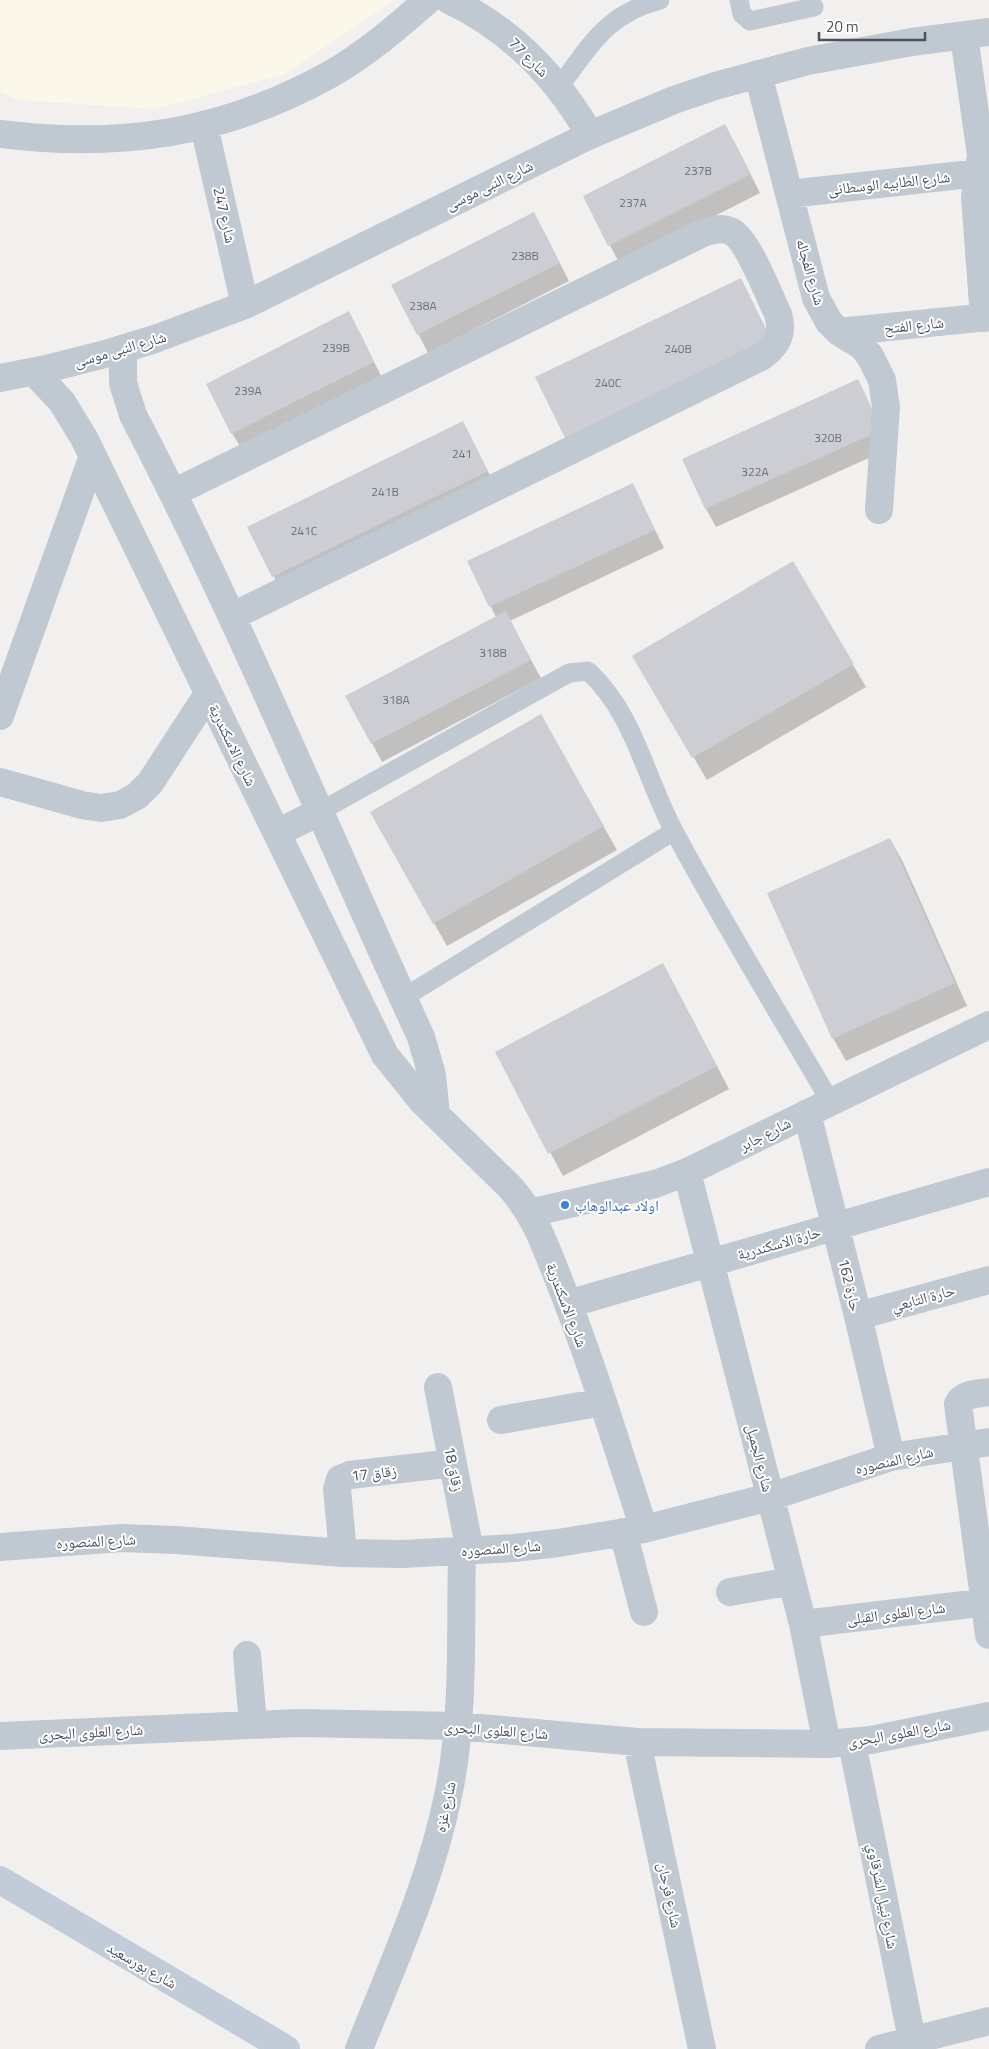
<svg xmlns="http://www.w3.org/2000/svg" width="989" height="2049" font-family="'Titillium Web','Noto Naskh Arabic',sans-serif">
	<style>
		.commercial { fill: #fcf8e9 }
		.shadow { fill: #0003 }
		.building { fill: #ccced4 }
		.lines { fill: none; stroke-linecap: round; stroke-linejoin: round }
		.service { stroke: #c0c8d1; stroke-width: 19 }
		.minor { stroke: #c0c8d1; stroke-width: 28 }
		.tertiary { stroke: #c0c8d1; stroke-width: 28 }
		.secondary { stroke: #c2cbd8; stroke-width: 28 }
		.shop-dot { fill: #3f7fe0; stroke: #fff; stroke-width: 2 }
		.labels { text-anchor: middle; dominant-baseline: central; stroke-width: 4; stroke-linejoin: round; paint-order: stroke }
		.number-label { font-size: 12px; fill: #69707a }
		.street-label { font-size: 15px; fill: #48515c; stroke: #fff }
		.shop-label { font-size: 15px; fill: #366cbe; stroke: #fff; text-anchor: start }
	</style>
	<rect width="100%" height="100%" fill="#f2f0ef"/>
	<!-- commercial -->
	<path class="commercial" d="M0,0h394l-109,74 -130,35 -135,-9 -20,-8z"/>
	<!-- shadow -->
	<path class="shadow" d="M735,143l25,50 -140,71 -36,-67z
		M544,232l25,49 -141,72 -35,-68z
		M359,331l24,49 -140,71 -11,-18z
		M858,381l33,67 -175,79 -10,-18 -22,-49z
		M463,423l34,66 -214,105 -34,-66z
		M633,485l31,63 -154,73 31,57 -159,84 -35,-66 149,-79 -27,-55z
		M793,563l73,124 -159,93 -73,-124z
		M540,716l77,134 -170,96 -76,-134z
		M890,839l13,23 64,144 -121,55 -13,-23z
		M663,964l66,125 -166,87 -67,-124z"/>
	<!-- building -->
	<path class="building" d="M725,124l26,50 -143,72 -25,-50z
		M534,212l26,51 -143,72 -26,-50z
		M741,278l31,63 -206,99 -31,-63z
		M349,311l25,51 -143,72 -25,-50z
		M858,379l24,51 -177,79 -23,-50z
		M463,421l25,50 -216,106 -25,-50z
		M633,483l22,47 -166,77 -22,-46z
		M793,561l61,103 -162,94 -60,-102z
		M506,611l25,49 -160,84 -26,-48z
		M541,714l63,112 -171,98 -63,-112z
		M890,838l65,145 -123,56 -65,-146z
		M663,963l54,103 -169,88 -53,-102z"/>
	<g class="lines">
		<!-- service -->
		<path class="service" d="M739,0l3,14 8,7 64,-14
			M559,87c32,-42 47,-73 101,-87
			M319,812l250,-139 19,-2c47,43 57,107 87,162 49,91 103,179 155,268
			M403,998l271,-167"/>
		<!-- minor -->
		<path class="minor" d="M449,0c62,29 107,76 141,135
			M964,36l17,119 -6,42 9,121
			M758,74l58,224 13,24 10,10 23,14 8,10 12,24 4,27 -7,103
			M204,126l41,179
			M0,134c120,15 222,0 329,-59 36,-20 68,-48 99,-75
			M789,194l200,-22
			M839,332l150,-15
			M123,349v34l10,32c106,203 192,414 288,622l11,38 4,40
			M34,372l28,30 22,36 301,617 37,46 87,85c26,28 37,62 51,97 32,80 57,163 84,246
			M173,493l530,-260c9,-3 18,-6 27,-2 17,6 39,65 48,83 6,19 -1,32 -17,43l-528,259
			M0,716l93,-260
			M0,782l82,23 19,3 19,-3 17,-9 13,-13 58,-89
			M277,833l42,-21
			M807,1113l51,203 33,141
			M687,1172l116,452 24,120
			M530,1213l125,-29 32,-12 302,-147
			M568,1304l421,-122
			M858,1316l131,-36
			M438,1387l32,164
			M989,1392c-11,2 -26,1 -31,12l31,231
			M501,1420l102,-18
			M623,1532l21,80
			M0,1547l122,-9 54,2 167,13 59,1 112,-6 44,-5 86,-14 126,-32 121,-40 98,-15
			M343,1553l-6,-64 3,-10 10,-4 103,-12
			M730,1592l62,-11
			M803,1624l186,-22
			M247,1655l6,69
			M0,1736l298,-13 160,3 179,16 190,2 44,-4 118,-24
			M637,1742l65,307
			M852,1743l62,306
			M359,2049c33,-83 71,-165 89,-253 17,-80 12,-164 14,-245
			M879,2049l110,-28"/>
		<!-- tertiary -->
		<path class="tertiary" d="M0,378l46,-9 63,-16 46,-14 90,-34 345,-170 84,-35 41,-14 93,-25 104,-19 77,-10"/>
		<!-- secondary -->
		<path class="secondary" d="M0,1880l286,169"/>
	</g>
	<!-- markers -->
	<circle class="shop-dot" cx="565" cy="1205" r="5"/>
	<g class="labels">
		<!-- number labels -->
		<g class="number-label">
			<text x="698" y="170">237B</text>
			<text x="633" y="202">237A</text>
			<text x="525" y="255">238B</text>
			<text x="423" y="305">238A</text>
			<text x="336" y="347">239B</text>
			<text x="678" y="348">240B</text>
			<text x="608" y="382">240C</text>
			<text x="248" y="390">239A</text>
			<text x="828" y="437">320B</text>
			<text x="462" y="453">241</text>
			<text x="755" y="471">322A</text>
			<text x="385" y="491">241B</text>
			<text x="304" y="530">241C</text>
			<text x="493" y="652">318B</text>
			<text x="396" y="699">318A</text>
		</g>
		<!-- street labels -->
		<g class="street-label">
			<text transform="translate(529 57) rotate(45)">شارع 77</text>
			<text transform="translate(889 183) rotate(-6)">شارع الطابيه الوسطانى</text>
			<text transform="translate(489 185) rotate(-26)">شارع النبى موسى</text>
			<text transform="translate(225 215) rotate(77)">شارع 247</text>
			<text transform="translate(811 272) rotate(74)">شارع الفجاله</text>
			<text transform="translate(914 325) rotate(-6)">شارع الفتح</text>
			<text transform="translate(120 349) rotate(-16)">شارع النبى موسى</text>
			<text transform="translate(233 745) rotate(64)">شارع الاسكندرية</text>
			<text transform="translate(765 1134) rotate(-27)">شارع جابر</text>
			<text transform="translate(779 1243) rotate(-16)">حارة الاسكندرية</text>
			<text transform="translate(850 1285) rotate(76)">حارة 162</text>
			<text transform="translate(923 1298) rotate(-15)">حارة التابعي</text>
			<text transform="translate(567 1305) rotate(69)">شارع الاسكندرية</text>
			<text transform="translate(760 1458) rotate(76)">شارع الجميل</text>
			<text transform="translate(894 1460) rotate(-13)">شارع المنصوره</text>
			<text transform="translate(454 1469) rotate(79)">زقاق 18</text>
			<text transform="translate(374 1473) rotate(-7)">زقاق 17</text>
			<text transform="translate(96 1541) rotate(-3)">شارع المنصوره</text>
			<text transform="translate(501 1548) rotate(-4)">شارع المنصوره</text>
			<text transform="translate(896 1613) rotate(-7)">شارع العلوى القبلى</text>
			<text transform="translate(496 1730) rotate(4)">شارع العلوى البحرى</text>
			<text transform="translate(91 1732) rotate(-3)">شارع العلوى البحرى</text>
			<text transform="translate(899 1733) rotate(-10)">شارع العلوى البحرى</text>
			<text transform="translate(445 1807) rotate(-78)">شارع غزه</text>
			<text transform="translate(670 1895) rotate(78)">شارع فرحان</text>
			<text transform="translate(883 1896) rotate(79)">شارع نبيل الشرقاوي</text>
			<text transform="translate(142 1965) rotate(30)">شارع بورسعيد</text>
		</g>
		<!-- shop labels -->
		<g class="shop-label">
			<text x="575" y="1205">اولاد عبدالوهاب</text>
		</g>
	</g>
	<!-- scale -->
	<path d="M819 32v8h106v-8" fill="none" stroke="#48515c" stroke-width="2.5"/>
	<text x="826" y="32" font-size="15" fill="#48515c" stroke="#ffffff" stroke-width="4" paint-order="stroke">20 m</text>
</svg>
